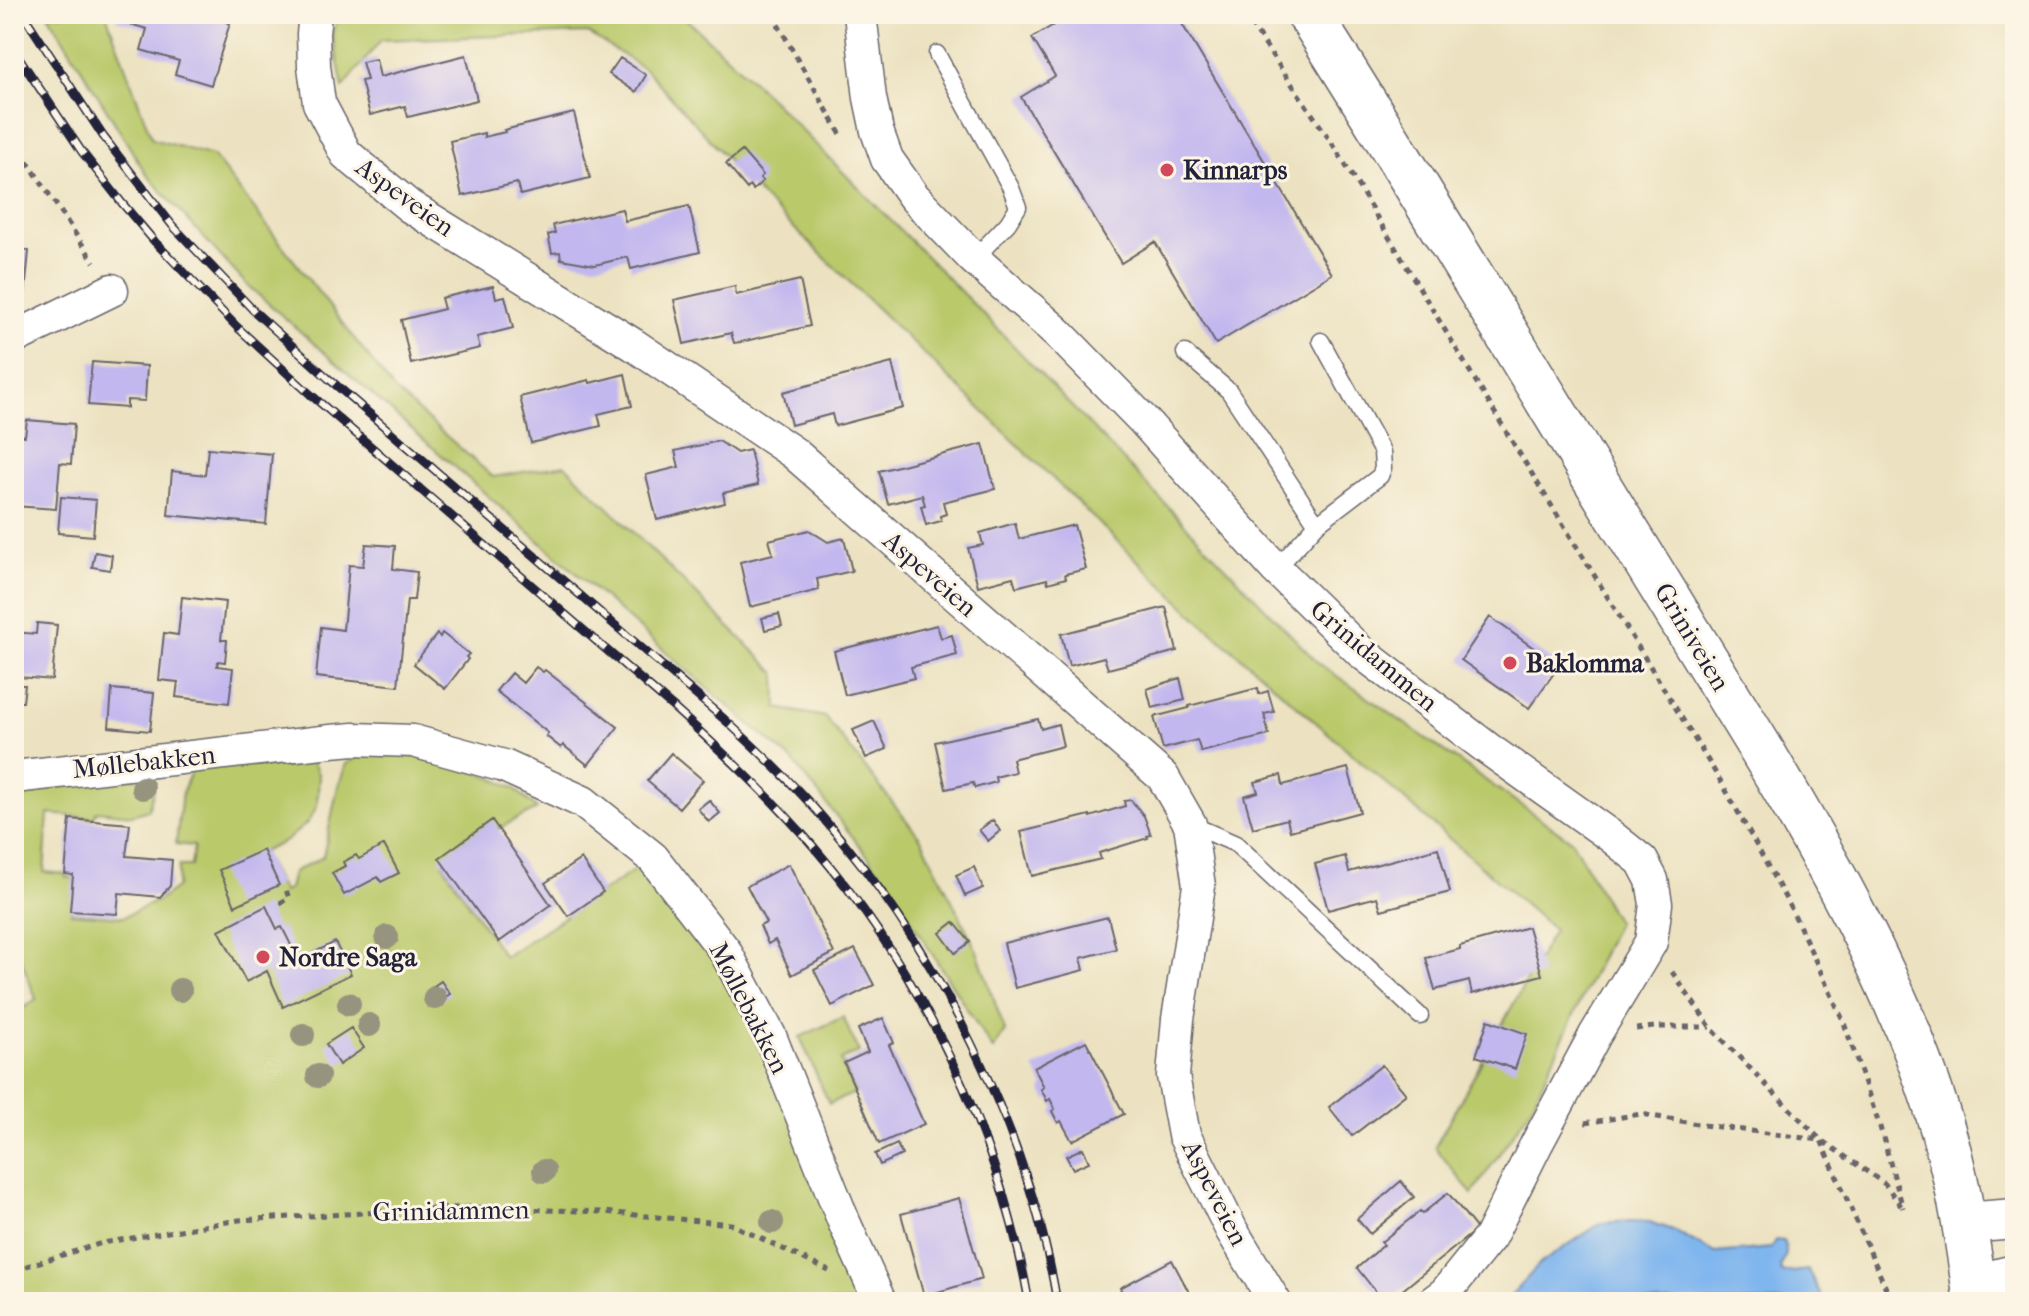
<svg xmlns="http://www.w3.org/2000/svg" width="2029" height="1316" font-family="'IM FELL French Canon',serif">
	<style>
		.green { fill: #bac96b; stroke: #6e7653; stroke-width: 2 }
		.water { fill: #80b6ee; stroke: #516c94; stroke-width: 2 }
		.building { fill: #c2b7ee }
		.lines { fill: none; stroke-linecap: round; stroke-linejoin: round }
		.service-casing { stroke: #69656a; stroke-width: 19 }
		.minor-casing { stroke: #69656a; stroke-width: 35 }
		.tertiary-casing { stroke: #69656a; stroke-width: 43 }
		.primary-casing { stroke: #69656a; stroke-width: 47 }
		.path { stroke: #69656a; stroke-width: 5; stroke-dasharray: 6 6; stroke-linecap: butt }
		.service { stroke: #fff; stroke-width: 16 }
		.minor { stroke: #fff; stroke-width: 32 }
		.tertiary { stroke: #fff; stroke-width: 40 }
		.primary { stroke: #fff; stroke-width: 44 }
		.rail-casing { stroke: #22223b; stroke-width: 9 }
		.rail { stroke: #fcf5e5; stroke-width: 6; stroke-dasharray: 18; stroke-linecap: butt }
		.tree { fill: #96947f }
		.poi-dot { fill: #d1495b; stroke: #fcf5e5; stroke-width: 3 }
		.labels { text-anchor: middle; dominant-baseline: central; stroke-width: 6; stroke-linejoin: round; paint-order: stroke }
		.poi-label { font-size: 26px; font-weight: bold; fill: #22223b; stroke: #fcf5e5; text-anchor: start }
		.street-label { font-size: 26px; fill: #22223b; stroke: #fcf5e5 }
	</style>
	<rect width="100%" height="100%" fill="#fcf5e5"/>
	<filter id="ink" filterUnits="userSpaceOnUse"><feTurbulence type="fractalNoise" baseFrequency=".0125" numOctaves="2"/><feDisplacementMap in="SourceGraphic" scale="16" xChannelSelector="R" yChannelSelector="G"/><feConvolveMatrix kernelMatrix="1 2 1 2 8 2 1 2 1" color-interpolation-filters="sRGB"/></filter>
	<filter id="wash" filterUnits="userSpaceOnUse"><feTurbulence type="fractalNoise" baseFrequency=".006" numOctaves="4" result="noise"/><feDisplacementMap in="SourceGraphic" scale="32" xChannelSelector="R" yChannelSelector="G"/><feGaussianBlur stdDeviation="1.8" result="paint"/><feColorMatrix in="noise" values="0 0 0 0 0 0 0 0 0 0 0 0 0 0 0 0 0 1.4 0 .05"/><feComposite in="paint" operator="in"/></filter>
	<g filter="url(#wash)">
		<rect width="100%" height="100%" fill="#ece2c1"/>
		<!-- green -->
		<path class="green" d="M48,14h58l46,125 61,17 182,235 98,86 72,-12 211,208 1,35 48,9 97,123 55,111 28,80 -12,19 -112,-177 -89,-113 -109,-93 -437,-383 -100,-110z
			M342,14h339l73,68 230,233 333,347 255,179 45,81 -87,187 -58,85 -37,-47 119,-217 -352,-307 -437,-423 -119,-130 -58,-37 -207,7 -38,48 -11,-57z
			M394,751l82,20 38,17 23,21 -40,20 -54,35 61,93 149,-99 72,93 155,351h-866v-287l22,-16 -22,-59v-149l136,-15 4,14 -6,20 -16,5 -35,-4 -4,7 -45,-4 -4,58 21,2 1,3 8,1 -3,35 53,4 35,-17 18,-13 2,-21h12l3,-20 -18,-2 6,-51 11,-26 117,-10 9,19 -2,31 -10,16 -21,18 -24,11 21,40 6,-3 4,-17 30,-15 14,-66 9,-27 17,-10z
			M843,1017l16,35 -18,8 14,33 -26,11 -29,-67z"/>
		<!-- water -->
		<path class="water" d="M1631,1221l19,1 23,8 42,23 56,-5 4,-8 9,1c4,10 2,17 -4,26l2,6 26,-3 17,32h-318l4,-7 30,-32 60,-40z"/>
		<g id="blocks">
			<!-- building -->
			<path class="building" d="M118,14h83l29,9 -19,62 -36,-11 4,-13 -38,-11 6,-21 -31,-9z
				M1072,14h104l156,260 -116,70 -61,-102 -34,21 -100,-166 34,-21 -23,-38z
				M466,55l11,45 -69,17 -3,-11 -35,9 -9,-34 6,-1 -5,-18 14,-3 4,18z
				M620,58l26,17 -10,17 -27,-18z
				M574,113l16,65 -70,17 -3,-12 -55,13 -12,-55 34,-8v4l21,-5 -1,-2z
				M742,151l21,24 -3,3 3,3 -10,9 -3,-4 -3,3 -21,-25z
				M689,206l11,46 -69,17 -3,-12 -33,8 -34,-6 -1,-7 -8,1 -4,-18 7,-2 -2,-8 69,-16 3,12z
				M14,249l15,2 -4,42 -11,-2z
				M800,280l10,46 -69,16 -7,1 -3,-10 -47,11 -10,-44 61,-14 1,9z
				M493,286l3,12 9,-2 8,32 -36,9 3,11 -69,16 -10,-44 43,-11 -3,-11z
				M92,362l55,4 -2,35 -18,-1v8l-39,-3z
				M892,363l11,45 -68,18 -3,-12 -41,11 -8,-33z
				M625,374l7,32 -34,8 3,12 -70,17 -11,-46 69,-17 1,3z
				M27,420l47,4 -3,40 -11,-1 -4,46 -42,-3v-71l11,1z
				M719,441l18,12 13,-3 8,35 -35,8 2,10 -68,17 -11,-45 33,-8 -4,-16z
				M983,444l12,45 -52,13 3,12 -6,2 1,5 -15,4 -5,-19 4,-1 -3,-10 -34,9 -9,-33z
				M208,448l64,6 -6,70 -98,-9 4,-44 33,4z
				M61,497l35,3 -3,36 -35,-3z
				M1015,523l4,16 55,-14 12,44 -21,5 1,4 -18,5 -1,-4 -31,8 -3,-10 -35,9 -10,-38 15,-3 -3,-12z
				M809,530l19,12 16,-4 8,33 -35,8 2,11 -69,17 -10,-45 33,-8 -4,-14z
				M366,544l29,2 -2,23 24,3 -3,28h-7l-9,86 -82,-9 5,-50 22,3 6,-65 14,1z
				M95,552l17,3 -2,15 -18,-3z
				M182,597l43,5 -4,38h6l-2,22 -7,-1 -1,5 16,2 -4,35 -53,-6 2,-15 -19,-2 5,-47 14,2z
				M1166,607l11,44 -69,18 -4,-12 -35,9 -8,-32z
				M779,614l3,12 -17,4 -3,-12z
				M1490,617l69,49 -30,42 -68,-48z
				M37,623l20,2 -5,55 -32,-3 -1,8h6l-2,17h-5l-2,17h-2v-87l22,2z
				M937,625l4,13 11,-3 5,20 -46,12 3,11 -69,17 -11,-44z
				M442,633l27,21 -3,3 2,2 -23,30 -31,-25 23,-30 3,3z
				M536,667l7,5 2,-2 73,57 -30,38 -25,-20 -2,3 -15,-12 2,-3 -52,-42 15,-18 12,10z
				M1180,678l5,22 -33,8 -5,-19z
				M1258,688l1,6 9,-3 6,21 -10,2 5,21 -68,17 -4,-12 -34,9 -9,-32 35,-9v-2z
				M112,689l42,4 -4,38 -41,-4z
				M1038,719l3,10 17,-5 5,22 -51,13 3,13 -20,5 1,5 -21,6 -2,-5 -27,6 -11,-47z
				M874,721l13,28 -21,9 -13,-28z
				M671,753l32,27 -24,28 -32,-27z
				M1348,768l12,44 -70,19 -3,-12 -34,9 -9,-32 14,-4 -3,-10 26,-7 2,10z
				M709,800l11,13 -11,9 -11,-13z
				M1131,800l13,16 7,19 -4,1 1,2 -49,15 2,6 -69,17 -11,-44 69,-17v2l35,-11 -1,-5z
				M70,819l60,5 -4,32 46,4 -2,26 -10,11 -41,-4 -2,21 -47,-3 3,-36 -8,-1z
				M492,820l59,85 -52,37 -60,-84z
				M993,820l7,11 -12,10 -9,-11z
				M384,845l15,28 -18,9 -3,-5 -34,18 -12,-22 13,-7 -2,-4 13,-7 3,4z
				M1438,848l12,44 -69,18 -4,-13 -49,13 -13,-46 30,-8 4,16z
				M263,850l16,35 -44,21 -16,-36z
				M581,859l22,33 -35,24 -23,-33z
				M789,864l45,89 -42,22 -17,-35 -7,4 -8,-18 6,-3 -19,-37z
				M974,867l9,21 -18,8 -9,-21z
				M266,906l11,23 5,-2 14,28 -5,3 2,5 42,-21 16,32 -68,33 -16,-36 -21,11 -27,-52z
				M1108,917l8,32 -35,9 3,12 -69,18 -11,-45z
				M954,922l16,20 -15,11 -15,-20z
				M1528,927l14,48 -70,19 -3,-13 -34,9 -9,-32 34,-9v-3z
				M855,949l19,36 -42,21 -18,-36z
				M441,981l9,13 -11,7 -8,-13z
				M883,1018l11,25 -5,2 35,79 -45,20 -35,-81 24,-11 -10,-23z
				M1488,1020l39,14 -12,35 -39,-13z
				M351,1028l13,20 -25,17 -13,-21z
				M1086,1041l38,73 -52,27 -11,-20 -3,2 -6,-12 3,-2 -5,-10 -3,2 -6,-12 3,-2 -10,-19z
				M1382,1065l24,29 -54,42 -23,-29z
				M897,1144l5,11 -22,10 -5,-11z
				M1083,1148l6,14 -16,7 -7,-13z
				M1401,1181l13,16 -44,37 -13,-15z
				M1448,1193l29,36 -89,73h-4l-27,-34 27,-23 -3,-3 39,-31 2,3z
				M959,1198l23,81 -58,17 -23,-82z
				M1172,1260l22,42h-67l-7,-14z"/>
		</g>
	</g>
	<g filter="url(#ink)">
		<use href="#blocks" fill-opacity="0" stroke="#69656a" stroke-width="2"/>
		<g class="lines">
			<defs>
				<path id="service" d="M937,54l74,134 7,19 -10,16 -34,36
					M1185,353l44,38 88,133
					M1276,569l41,-45 63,-48 3,-8 -1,-16 -61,-111
					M1190,824l46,20 184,172"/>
				<path id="minor" d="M315,14l-2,20 1,32 5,37 27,51 63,52 225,139 160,108 369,324 27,47 9,62 -21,133 -5,57 11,59 48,96 43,71
					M860,14l10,84 7,33 10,28 27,38 60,62 83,73 87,89 132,148 85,83 126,96 125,89 30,24 10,19 4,24 -5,38 -56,93 -59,110 -46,92 -45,56 -12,9
					M14,338l98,-48
					M14,777l317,-36 23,-2 59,2 91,25 79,36 70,56 72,93 45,85 74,186 36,80"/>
				<path id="tertiary" d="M1964,1223l51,-4
					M1974,1285l41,-10"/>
				<path id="primary" d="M1309,14c109,171 213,346 319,519 44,71 87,142 131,213 70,117 135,232 177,362 21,63 31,128 40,194"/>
			</defs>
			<!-- service casing -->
			<use href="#service" class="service-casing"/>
			<!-- minor casing -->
			<use href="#minor" class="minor-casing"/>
			<!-- tertiary casing -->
			<use href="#tertiary" class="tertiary-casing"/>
			<!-- primary casing -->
			<use href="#primary" class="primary-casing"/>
			<!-- path -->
			<path class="path" d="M772,14l69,121
				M1244,14l90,132 176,292 213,347 69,125 51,110 37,107 23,81
				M14,141l80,121
				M280,903l9,-5 -3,-8
				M1672,972l39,56 62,64 48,48 64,44 16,22
				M1636,1029l18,-2h56
				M1585,1123l56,-9 62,11 118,15 71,162
				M14,1270l88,-27 137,-23 230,-13 135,5 127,12 98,47"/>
			<!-- service -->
			<use href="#service" class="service"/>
			<!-- minor -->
			<use href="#minor" class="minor"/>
			<!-- tertiary -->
			<use href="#tertiary" class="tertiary"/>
			<!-- primary -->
			<use href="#primary" class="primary"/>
			<defs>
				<path id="rail" d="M23,14l80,122 27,35 42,54 83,87 74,67 395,340c34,31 68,63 98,98 114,129 207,315 235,485
					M14,50l68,102 40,51 33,39 82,85 73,67 365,315c48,43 96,88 138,137 109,126 187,292 216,456"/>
			</defs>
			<!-- rail casing -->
			<use href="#rail" class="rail-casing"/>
			<!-- rail -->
			<use href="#rail" class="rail"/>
		</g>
		<!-- trees -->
		<g class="tree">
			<circle cx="143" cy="788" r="12"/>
			<circle cx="387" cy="937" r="12"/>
			<circle cx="180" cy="990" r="12"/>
			<circle cx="435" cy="998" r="12"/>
			<circle cx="349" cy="1004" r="12"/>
			<circle cx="369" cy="1025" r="12"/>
			<circle cx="303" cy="1035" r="12"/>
			<circle cx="318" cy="1076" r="12"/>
			<circle cx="544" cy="1171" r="12"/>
			<circle cx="772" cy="1222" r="12"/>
		</g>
	</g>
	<!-- markers -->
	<g class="poi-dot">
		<circle cx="1167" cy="170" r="8"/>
		<circle cx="1510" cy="663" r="8"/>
		<circle cx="263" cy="957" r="8"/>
	</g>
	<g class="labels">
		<!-- poi labels -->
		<g class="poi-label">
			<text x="1183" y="170">Kinnarps</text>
			<text x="1526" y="663">Baklomma</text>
			<text x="279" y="957">Nordre Saga</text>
		</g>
		<!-- street labels -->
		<g class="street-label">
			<text transform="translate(405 197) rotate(36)">Aspeveien</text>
			<text transform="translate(930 574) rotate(41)">Aspeveien</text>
			<text transform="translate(1692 637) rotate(59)">Griniveien</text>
			<text transform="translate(1374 656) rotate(40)">Grinidammen</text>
			<text transform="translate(144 762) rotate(-6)">Møllebakken</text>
			<text transform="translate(749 1008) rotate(63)">Møllebakken</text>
			<text transform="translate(1215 1193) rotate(63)">Aspeveien</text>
			<text transform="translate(451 1211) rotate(-1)">Grinidammen</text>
		</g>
	</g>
	<!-- margin -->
	<rect width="2029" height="1316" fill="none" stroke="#fcf5e5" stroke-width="48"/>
</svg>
